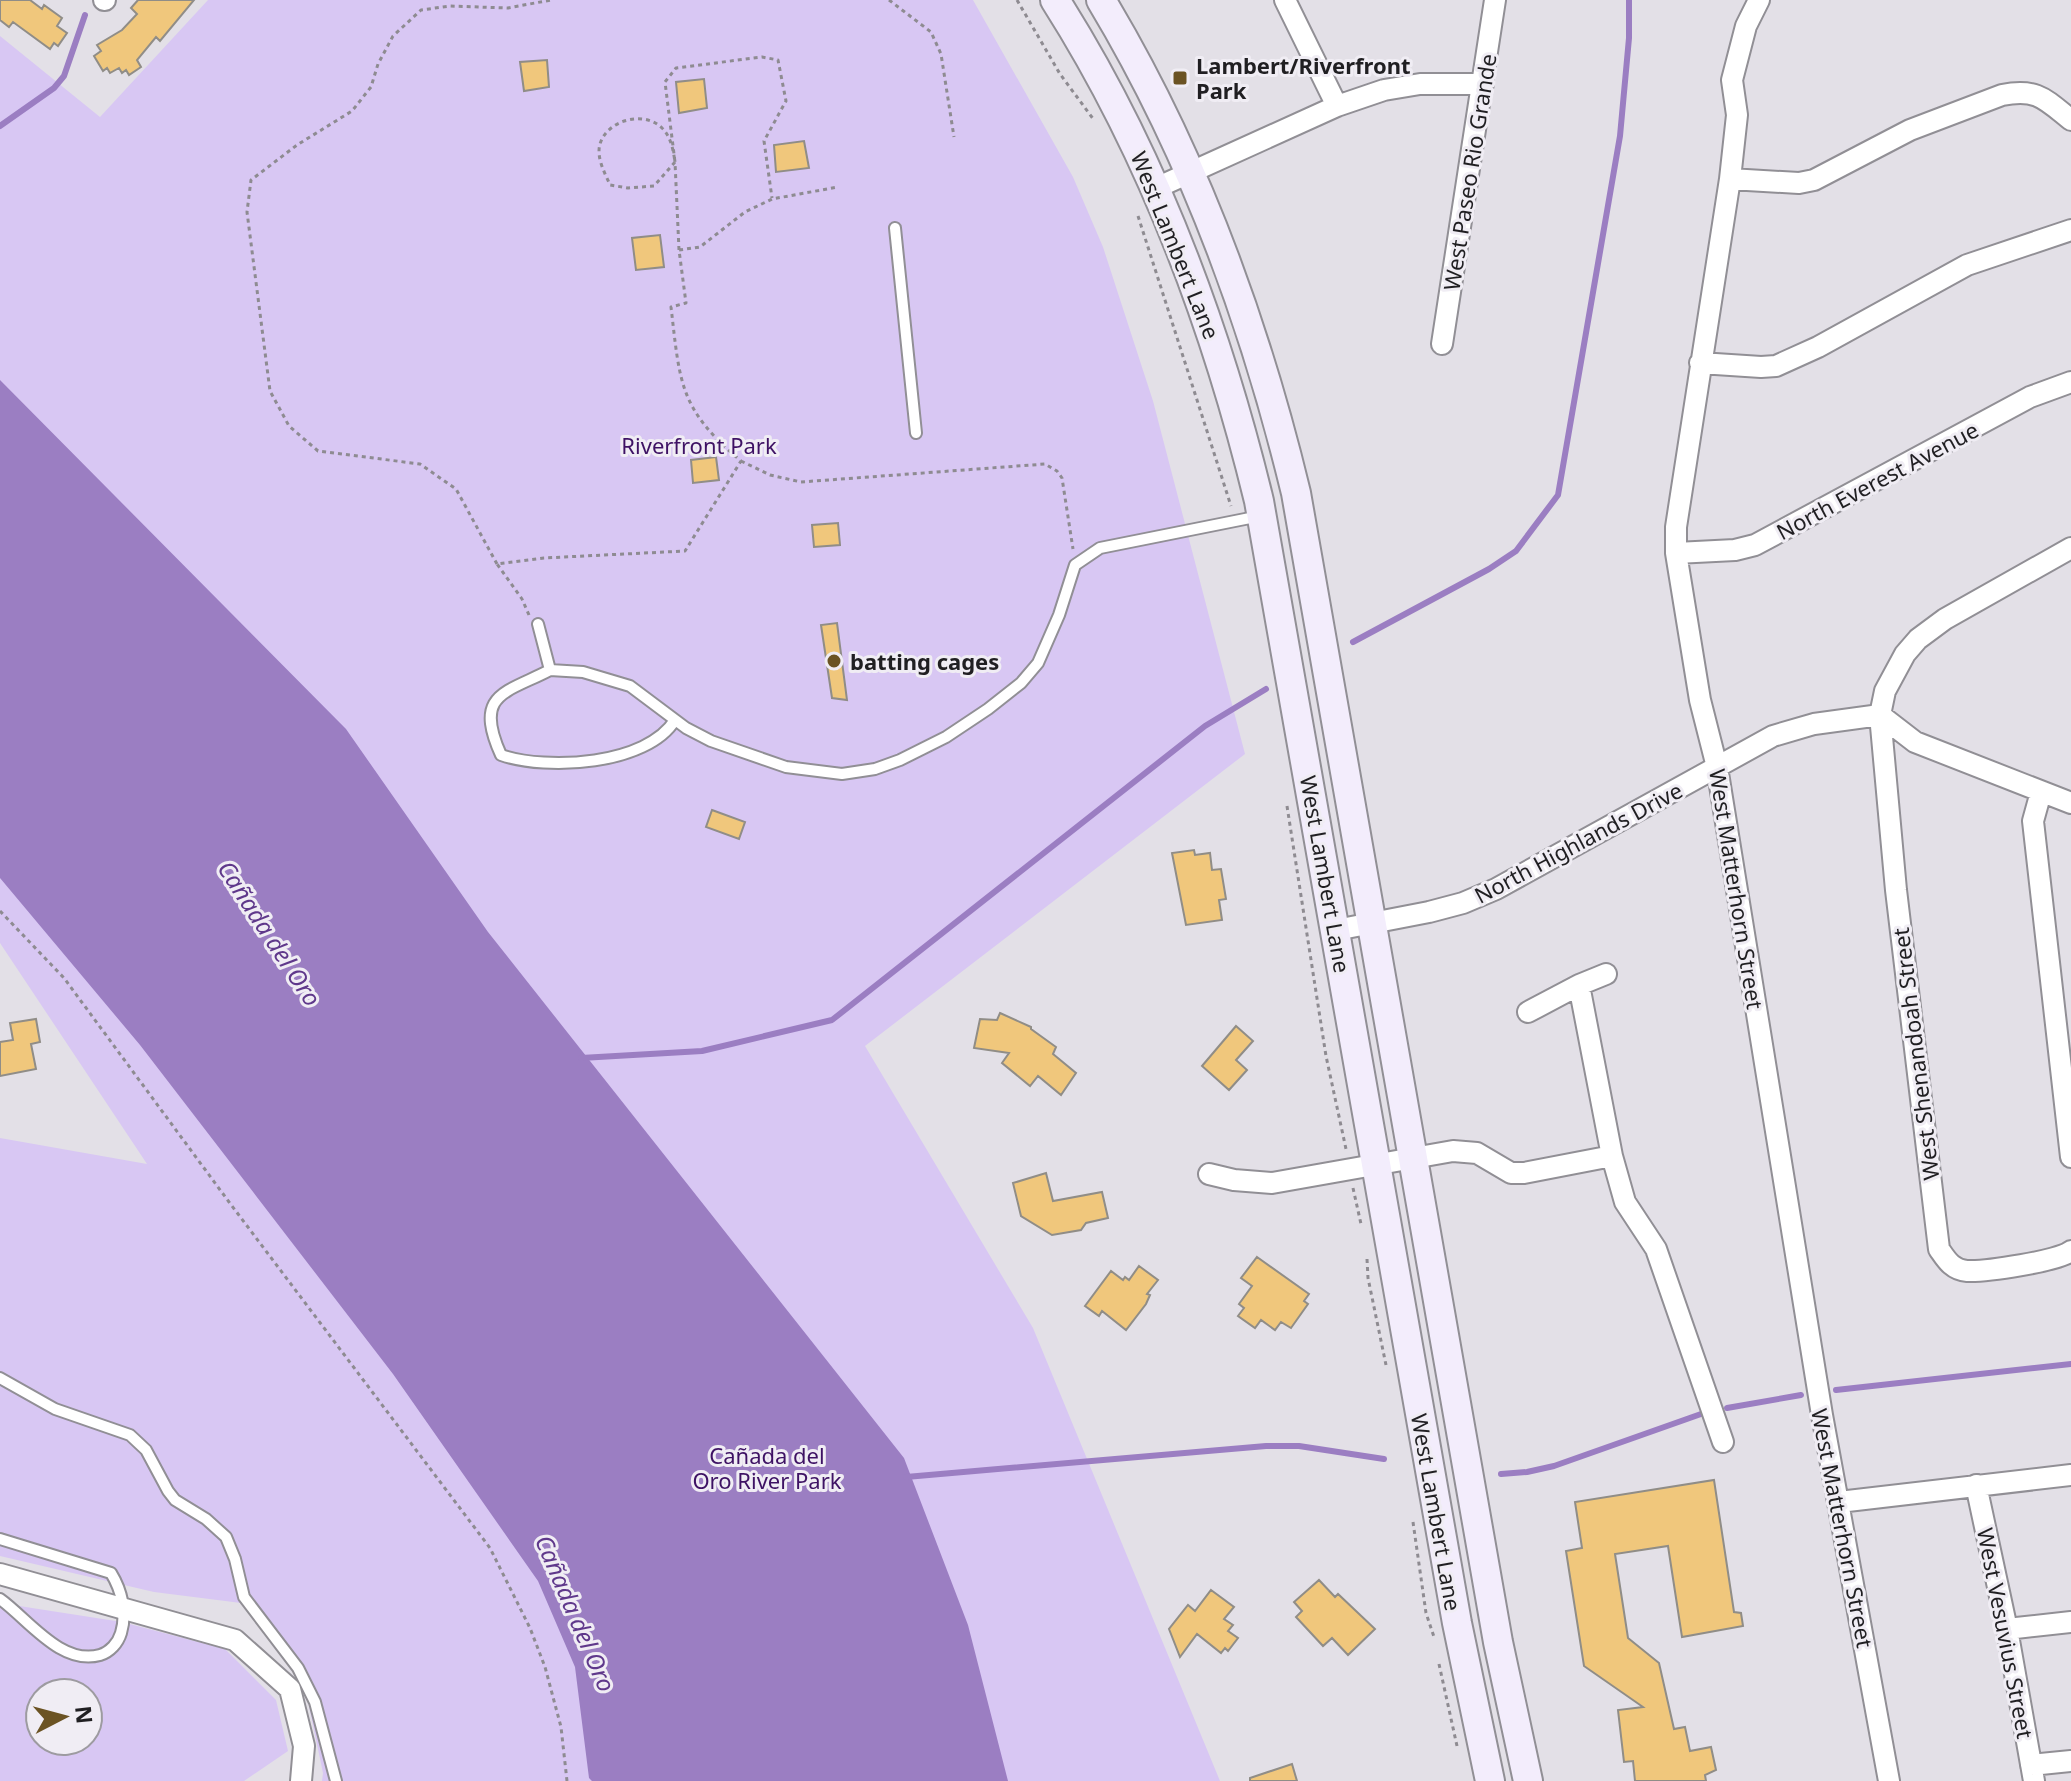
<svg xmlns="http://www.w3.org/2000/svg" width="2071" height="1781" font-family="'Noto Sans',sans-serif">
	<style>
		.green { fill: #d8c7f3; fill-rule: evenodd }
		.water { fill: #9b7ec2 }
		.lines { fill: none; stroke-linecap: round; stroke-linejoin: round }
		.stream { stroke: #9b7ec2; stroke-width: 6 }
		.building { fill: #f0c77c; stroke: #908d87; stroke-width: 2 }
		.lane-casing { stroke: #918f95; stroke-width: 14 }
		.street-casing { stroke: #918f95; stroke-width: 24 }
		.secondary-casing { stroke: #918f95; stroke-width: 32 }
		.path { stroke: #8e8b91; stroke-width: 3; stroke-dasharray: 4 4; stroke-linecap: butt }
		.lane { stroke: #fff; stroke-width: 10 }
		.street { stroke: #fff; stroke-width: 20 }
		.secondary { stroke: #f3edfc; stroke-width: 28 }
		.poi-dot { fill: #6b5323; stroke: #f0edf4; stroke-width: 3 }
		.labels { text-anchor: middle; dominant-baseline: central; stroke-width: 6; stroke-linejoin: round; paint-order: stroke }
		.poi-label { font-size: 22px; font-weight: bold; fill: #201f22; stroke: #f0edf4; text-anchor: start }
		.street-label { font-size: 22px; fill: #201f22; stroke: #f0edf4 }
		.park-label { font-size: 22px; fill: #3e1264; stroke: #f0edf4 }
		.water-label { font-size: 24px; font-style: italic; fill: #5f388b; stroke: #f0edf4 }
	</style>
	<rect width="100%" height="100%" fill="#e3e0e7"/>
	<!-- green -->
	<path class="green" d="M208,0h765l100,177 30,70 50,154 92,353 -380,292 168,282 187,453h-898l1,-8 -21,-100 -61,-70 -87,-11 -154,-36v-418l147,26 -147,-221v-907l100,81z
		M0,1603l122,19 103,27 51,51 12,51 -44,30h-244zM40,1693h48v48h-48z"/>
	<!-- water -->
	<path class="water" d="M0,380l346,349 142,203 416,526 64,167 40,156h-416l-3,-3 -14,-111 -37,-86 -145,-207 -253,-329 -140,-167z"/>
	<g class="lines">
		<!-- stream -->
		<path class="stream" d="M0,126l54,-38 10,-12 21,-61
			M1353,642l136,-73 27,-18 42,-56 62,-359 9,-98v-38
			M581,1058l121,-7 130,-31 373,-294 61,-37
			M1836,1390l235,-26
			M1727,1408l74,-13
			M1501,1474l26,-2 27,-6 147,-52
			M906,1477l360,-31h33l85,13"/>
	</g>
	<!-- building -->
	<path class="building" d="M0,0h30l12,9 2,-4 18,13 -5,8 10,7 -9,13 -4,-3 -4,6 -37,-27 -4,5 -9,-7z
		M138,0h56l-34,41 -4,-4 -19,23 4,7 -12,8 -3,-5 -4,3 -3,-5 -9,5 -3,-5 -4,3 -9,-15 7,-5 -4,-6 25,-15 15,-16 -6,-6z
		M547,60l2,27 -25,4 -4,-29z
		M704,79l3,29 -28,5 -3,-31z
		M804,141l5,27 -33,4 -2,-27z
		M660,235l4,32 -28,3 -4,-32z
		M716,457l3,23 -26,3 -2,-23z
		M838,523l2,22 -26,2 -2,-22z
		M837,623l10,77 -15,-2 -11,-73z
		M712,810l33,12 -6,17 -33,-12z
		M1194,850l1,5 15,-2 2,17 9,-1 5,30 -7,1 3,20 -36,5 -14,-72z
		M1000,1013l31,14v2l25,18 -3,7 23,19 -15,22 -23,-19 -8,10 -28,-23 7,-10 -35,-5 6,-29 17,1z
		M36,1019l4,23 -9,2 5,25 -36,7v-34l13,-2 -3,-17z
		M1236,1026l17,15 -17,19 11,10 -18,20 -27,-24z
		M1046,1173l7,28 49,-9 6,26 -22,5 -5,7 -29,5 -31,-19 -8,-33z
		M1257,1257l52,37 -5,7 4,3 -17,24 -10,-6 -6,8 -14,-10 -6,8 -17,-12 6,-8 -5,-4 13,-18 -11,-8z
		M1139,1266l19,14 -11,14 3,1 -4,9 -20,26 -24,-19 -3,5 -14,-10 26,-35 12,9 2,-3 4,3z
		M1714,1480l20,132 7,1 2,13 -61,11 -14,-91 -53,8 13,84 31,25 15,66 11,-2 5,24 21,-4 5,23 -11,5 1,6h-71l-2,-20 -9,1 -6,-52 25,-3 -59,-41 -18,-115 16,-3 -7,-46z
		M1319,1580l16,17 3,-3 37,35 -27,26 -16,-17 -9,8 -27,-29 6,-6 -8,-9z
		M1211,1590l23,17 -10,12 9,6 -5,6 10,7 -10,13 -3,-3 -4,5 -24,-19 -17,23 -11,-28 19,-24 7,6z
		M1292,1764l5,17h-47v-3z"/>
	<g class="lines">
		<defs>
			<path id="lane" d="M895,228l21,205
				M538,624l12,46 33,2 47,14 56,42 25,13 75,26 56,7 33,-5 25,-9 46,-23 42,-28 33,-26 17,-20 21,-48 16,-50 25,-17 160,-32
				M550,670c-44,23 -77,23 -49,85 46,16 146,10 174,-35
				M0,1378l55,31 75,26 16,15 22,41 7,9 31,19 20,18 9,22 9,38 54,71 17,34 21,79
				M0,1539l111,34c11,18 16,40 10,60 -3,10 -11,19 -21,22 -39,11 -72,-36 -100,-56"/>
			<path id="street" d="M104,0h1
				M1285,0l52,106
				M1759,0l-13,26 -14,54 5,35 -7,64 -54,348v26l24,147 17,67 105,648 67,366
				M1730,179l69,4 15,-3 96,-50 92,-35c35,-7 43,4 69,25
				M1156,188l181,-82 47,-16 36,-6h63
				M1442,344l53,-344
				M1700,363l61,4 15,-1 42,-19 149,-82 104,-35
				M1676,553l59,-3 20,-5 275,-148 41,-15
				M1880,715l16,175 43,359c7,10 13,21 28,22 17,1 93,-10 104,-20
				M1880,715l35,27 156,61
				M2041,792l-8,29 38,336
				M1336,930l93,-18 34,-9 33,-14 277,-153 41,-12 66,-9 5,-24 20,-37 13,-15 27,-20 126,-71
				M1528,1012l51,-27
				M1612,1156l13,46 31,47 67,193
				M1209,1174l25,6 38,3 181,-32 24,2 34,20h13l88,-17 -33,-171 27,-11
				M1976,1485l31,144 27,152
				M1839,1502l232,-27
				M0,1574l235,66 55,49 14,57 -3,35
				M2007,1629l64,-7
				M2031,1765l40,-4"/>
			<path id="secondary" d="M1055,0c98,154 161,324 204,501l198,1122 33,158
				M1101,0c92,153 153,319 195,493l202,1149 30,139"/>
		</defs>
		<!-- lane casing -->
		<use href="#lane" class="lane-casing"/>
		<!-- street casing -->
		<use href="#street" class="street-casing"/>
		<!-- secondary casing -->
		<use href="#secondary" class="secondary-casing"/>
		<!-- path -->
		<path class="path" d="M889,0l42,32 10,22 13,83
			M1017,0l43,74 34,46
			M1138,216l93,290
			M679,250l-4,-88 -21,24 -26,2 -18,-3c-5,-12 -14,-27 -10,-41 7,-24 44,-34 62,-16 9,9 11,21 13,34l-10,-80 11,-14 86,-11 16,3 8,41 -22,40 8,57
			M741,461l29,14 31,7 244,-18 12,7 5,7 11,71
			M497,564l-41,-75 -36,-25 -102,-13 -29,-25 -19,-35 -23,-179 4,-32 46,-35 55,-34 19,-24 7,-23 15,-28 28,-26 29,-4 58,2 43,-8
			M529,615l-7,-16 -25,-35 47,-6 141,-7 56,-90c-62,-52 -61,-78 -70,-154l15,-4 -7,-53 21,-3 45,-35 27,-13 66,-12
			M1287,806l39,250 20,93
			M0,911l64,67 165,224 261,346 40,80 15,39 16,60 6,54
			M1353,1188l8,36
			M1367,1259l1,19 18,87
			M1413,1522l13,91 8,24
			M1439,1664l18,82"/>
		<!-- lane -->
		<use href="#lane" class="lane"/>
		<!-- street -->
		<use href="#street" class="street"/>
		<!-- secondary -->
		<use href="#secondary" class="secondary"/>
	</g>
	<!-- markers -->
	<g class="poi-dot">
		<rect x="1172" y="70" width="16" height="16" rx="4"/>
		<circle cx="834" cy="661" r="8"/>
	</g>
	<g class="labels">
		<!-- poi labels -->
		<g class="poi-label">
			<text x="1196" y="65">Lambert/Riverfront<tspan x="1196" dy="25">Park</tspan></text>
			<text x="850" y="661">batting cages</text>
		</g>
		<!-- street labels -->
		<g class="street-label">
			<text transform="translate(1469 172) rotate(-81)">West Paseo Rio Grande</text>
			<text transform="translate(1176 245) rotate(68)">West Lambert Lane</text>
			<text transform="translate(1877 480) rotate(-28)">North Everest Avenue</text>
			<text transform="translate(1578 842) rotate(-28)">North Highlands Drive</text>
			<text transform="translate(1326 874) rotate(80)">West Lambert Lane</text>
			<text transform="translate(1737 889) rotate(81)">West Matterhorn Street</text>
			<text transform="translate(1915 1054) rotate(-97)">West Shenandoah Street</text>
			<text transform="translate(1437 1512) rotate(80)">West Lambert Lane</text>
			<text transform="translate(1843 1528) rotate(79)">West Matterhorn Street</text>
			<text transform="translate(2006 1633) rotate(79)">West Vesuvius Street</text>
		</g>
		<!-- park labels -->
		<g class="park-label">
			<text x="699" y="445">Riverfront Park</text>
			<text x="767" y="1455">Cañada del<tspan x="767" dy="25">Oro River Park</tspan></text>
		</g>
		<!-- water labels -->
		<g class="water-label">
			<text transform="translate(270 933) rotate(57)">Cañada del Oro</text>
			<text transform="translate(576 1613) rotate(67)">Cañada del Oro</text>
		</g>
	</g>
	<!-- north arrow -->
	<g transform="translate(64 1717) rotate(84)"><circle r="38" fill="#f0edf4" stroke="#9d9ba0" stroke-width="2"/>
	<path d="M0-6L14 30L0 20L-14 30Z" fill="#6b5323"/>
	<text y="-12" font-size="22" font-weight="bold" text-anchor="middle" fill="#201f22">N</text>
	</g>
</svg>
